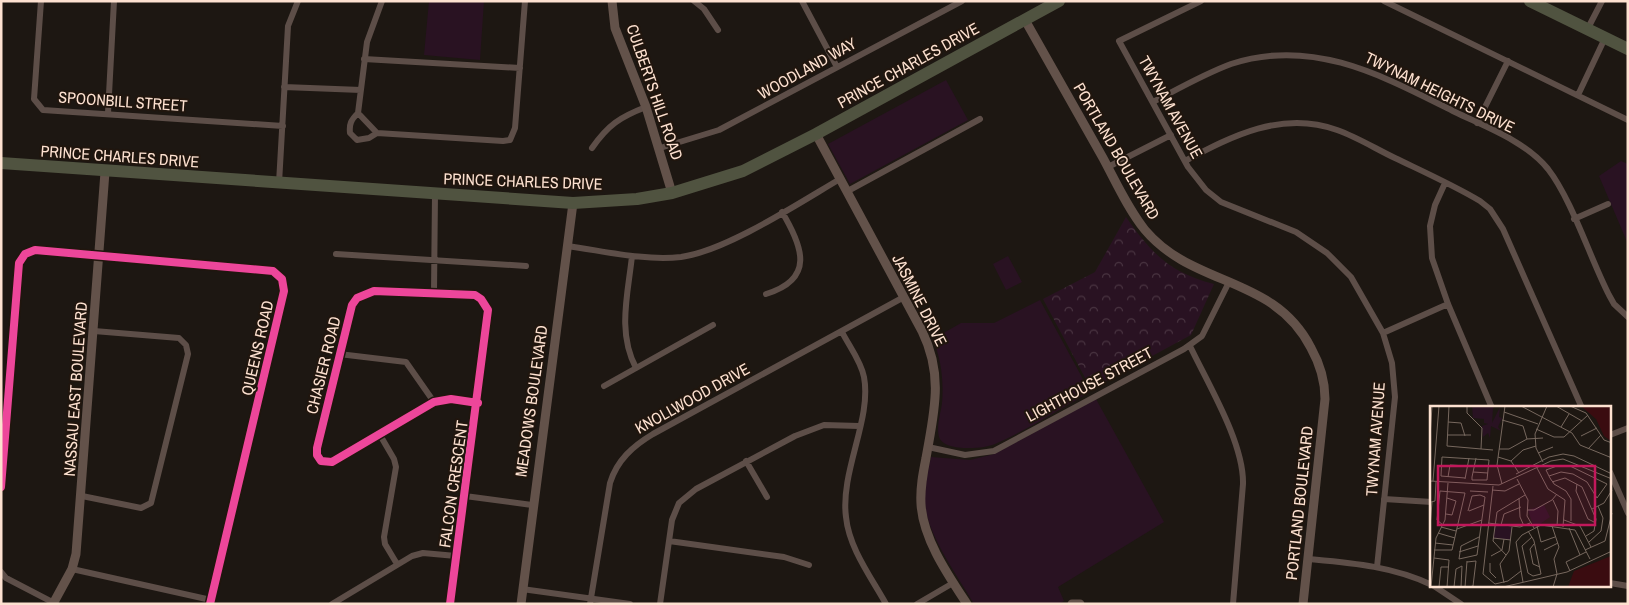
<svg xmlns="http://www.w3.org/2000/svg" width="1629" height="605" font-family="'Archivo Narrow',sans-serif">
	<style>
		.forest { fill: url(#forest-crowns) }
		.park { fill: #291222 }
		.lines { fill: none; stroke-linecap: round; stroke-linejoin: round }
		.street { stroke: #5d4e48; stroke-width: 6 }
		.secondary { stroke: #63524a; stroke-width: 9 }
		.highway { stroke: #505340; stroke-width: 12 }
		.cycleway-casing { stroke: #21160e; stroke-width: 11 }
		.cycleway { stroke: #ed469a; stroke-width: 8 }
		.labels { text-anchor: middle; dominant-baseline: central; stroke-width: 4; stroke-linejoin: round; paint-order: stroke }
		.street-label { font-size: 16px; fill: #fde1d0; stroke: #21160e }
		.inset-road { fill: none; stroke: #77685e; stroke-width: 1 }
		.view { fill: #c2185b; fill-opacity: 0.15; stroke: #c2185b; stroke-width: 2.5 }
		.inset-edge { fill: none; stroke: #fde1d0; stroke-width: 2.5 }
	</style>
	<defs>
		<pattern id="forest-crowns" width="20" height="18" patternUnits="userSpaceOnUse" patternTransform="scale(1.25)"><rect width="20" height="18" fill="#291222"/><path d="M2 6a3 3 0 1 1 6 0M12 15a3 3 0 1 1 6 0" fill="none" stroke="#493441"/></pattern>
	</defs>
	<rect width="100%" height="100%" fill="#1d1712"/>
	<!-- forest -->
	<path class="forest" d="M1126,217c25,36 44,56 88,67l-23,51 -100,54 -48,-90 52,-27z"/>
	<!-- park -->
	<path class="park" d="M429,1h55l-4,59 -56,-5z
		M946,80l22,40 -118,64 -22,-40z
		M1621,161l7,3v80l-29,-68z
		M1008,256l14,26 -16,8 -13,-26z
		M1040,300l50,92c-31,17 -62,38 -95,52 -11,5 -51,8 -56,-7 -3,-10 2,-25 3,-34 2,-22 -1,-44 -9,-64l28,-16h33z
		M1096,399l68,123 -106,65 6,14 -6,3h-84c-16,-28 -47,-69 -49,-101 -1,-16 3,-31 6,-46l39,3 24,-6z"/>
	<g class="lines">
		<!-- street -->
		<path class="street" d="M41,1l-7,98 9,11 240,16
			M694,1l10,8 14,21
			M802,1l35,66
			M1201,1l-82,40 69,126 18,23 15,12 75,30 31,21 24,24 32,56 9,30 3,34 -18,170
			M1384,1l244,119
			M1587,30l15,-29
			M364,59l156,9
			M284,87l77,3
			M1578,95l27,-57
			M1153,102c25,-13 51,-28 78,-38 82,-27 152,12 224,48 31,15 70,29 93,57 24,31 42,89 61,126l5,9 14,13
			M108,113l6,-112
			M358,113c-7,7 -9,11 -8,20l7,7 12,-2 8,-5 126,8 7,-1 5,-12 10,-127
			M1477,123l31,-62
			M377,133l-19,-20 9,-71 15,-41
			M592,148c16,-23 28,-31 54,-41
			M660,148l59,-18 243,-129
			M1185,161c47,-25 97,-51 152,-31 20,7 39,19 58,28 29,14 58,27 85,43l10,8 13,20 79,179
			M1108,167l63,-32
			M279,183l9,-157 10,-25
			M1445,183l-10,22 -5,21 2,32 16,46 44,104
			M846,192l134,-73
			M1574,219l34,-15
			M567,246c37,5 77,15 114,11 45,-6 118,-54 159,-78
			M336,254l190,12
			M632,256c-4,38 -15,76 4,112
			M434,292l1,-98
			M766,294c49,-15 37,-47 16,-82
			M842,332c7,14 19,29 22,45 8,42 -24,95 -18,140 3,31 25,60 40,87
			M1383,333l65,-29
			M1190,346c18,38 54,97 53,138l-10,120
			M339,354l67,8 28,40
			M604,386l109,-61
			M380,435l14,24 2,8 -12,70 1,7 12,20
			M1610,435l18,-7
			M928,447l37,8 29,-4 190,-102 18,-13 27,-54
			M746,461l21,36
			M1610,472l18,41
			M1,487l18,-224 6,-9 10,-4 238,21 9,8 2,12 -74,313
			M82,496l59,12 10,-5 37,-149 -2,-9 -7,-7 -85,-7
			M465,496l67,9
			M1384,499l48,3
			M669,541l115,16 25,8
			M1308,559c43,4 84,7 124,26
			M72,569l139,31
			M1,572l5,6 48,25
			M1610,583l18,3
			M1434,586l27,18
			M522,589l108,15
			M332,604l80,-48 11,-3 33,3
			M450,604l38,-294 -7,-11 -6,-4 -101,-4 -17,7 -5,7 -35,143v7l4,6 11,1 102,-60 17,-3 27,4
			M590,604l20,-121c7,-23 23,-37 43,-49l251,-137
			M660,604l12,-84 7,-17 17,-14 99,-53 29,-11 35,1
			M917,604l36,-21"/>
		<!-- secondary -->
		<path class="secondary" d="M612,1l3,27 31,79 26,86
			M1025,20c26,46 52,92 78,138 13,24 25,51 42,72 49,58 129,45 166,118 9,16 14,32 14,51l-22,205
			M816,134l106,197c22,45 12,81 4,127 -3,15 -6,30 -5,46 2,35 27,71 46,100
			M53,604l19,-35 4,-15 29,-382
			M521,604l52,-401
			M1072,604h8"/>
		<!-- highway -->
		<path class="highway" d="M1530,1l98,48
			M1,163l572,40 64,-4 35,-6 71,-22 73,-37 243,-133"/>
		<defs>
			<path id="cycleway" d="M1,487l18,-224 6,-9 10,-4 238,21 9,8 2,12 -74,313
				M450,604l38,-294 -7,-11 -6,-4 -101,-4 -17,7 -5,7 -35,143v7l4,6 11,1 102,-60 17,-3 27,4"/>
		</defs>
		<!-- cycleway casing -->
		<use href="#cycleway" class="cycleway-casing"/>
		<!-- cycleway -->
		<use href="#cycleway" class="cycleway"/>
	</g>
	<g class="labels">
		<!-- street labels -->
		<g class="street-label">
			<text transform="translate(908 65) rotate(-29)">PRINCE CHARLES DRIVE</text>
			<text transform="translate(807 68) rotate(-29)">WOODLAND WAY</text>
			<text transform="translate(655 92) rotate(71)">CULBERTS HILL ROAD</text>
			<text transform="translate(1440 92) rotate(26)">TWYNAM HEIGHTS DRIVE</text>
			<text transform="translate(123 101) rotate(4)">SPOONBILL STREET</text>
			<text transform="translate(1171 107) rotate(61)">TWYNAM AVENUE</text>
			<text transform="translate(1117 151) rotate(60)">PORTLAND BOULEVARD</text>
			<text transform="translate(120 156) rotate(4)">PRINCE CHARLES DRIVE</text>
			<text transform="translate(523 181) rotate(2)">PRINCE CHARLES DRIVE</text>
			<text transform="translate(920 300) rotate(63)">JASMINE DRIVE</text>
			<text transform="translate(257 348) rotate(-77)">QUEENS ROAD</text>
			<text transform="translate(323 365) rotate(-76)">CHASIER ROAD</text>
			<text transform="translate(1089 384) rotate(-28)">LIGHTHOUSE STREET</text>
			<text transform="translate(75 389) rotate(-86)">NASSAU EAST BOULEVARD</text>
			<text transform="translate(692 398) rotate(-29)">KNOLLWOOD DRIVE</text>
			<text transform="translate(531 401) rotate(-82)">MEADOWS BOULEVARD</text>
			<text transform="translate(1375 439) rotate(-86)">TWYNAM AVENUE</text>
			<text transform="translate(453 484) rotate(-82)">FALCON CRESCENT</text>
			<text transform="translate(1299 503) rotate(-84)">PORTLAND BOULEVARD</text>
		</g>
	</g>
	<!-- overview -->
	<g transform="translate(1430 406)">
		<rect width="181" height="181" fill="#1d1712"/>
		<path d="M42,0h24l-3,2 -1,15 8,-16 -1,10 3,1 -4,9 3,4 -10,-5 -1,12 -2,-5 -5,4 -1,-11 6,-2 -4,-1v-4l-11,-1z" fill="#291222"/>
		<path d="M114,99l6,12 -16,11 -6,-18zM65,119l17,2 -2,13 -17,-2z" fill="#291222"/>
		<path d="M151,0h30v35l-7,-5 -8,-17zM181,150v31h-43l6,-16z" fill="#3a0c10"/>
		<path class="inset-road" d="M19,0l-2,40 46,4M37,0v7l15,15 -1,21M91,0l51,27 8,12 32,13M126,0l26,15M140,0l16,7 18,27 8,3M74,6l34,12M72,14l21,6 4,13M18,16l13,1 4,13M131,21l8,-13M106,23l18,8h10l24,-22M17,29h24M151,30l16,-8M0,31l2,-31M69,43h10l18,-10 16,-1M158,43l13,-14M108,47l15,-6M68,51l13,4 8,12M81,55l12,-11 13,-4M113,56l-7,-14 -1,-14 12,-28M107,62l11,21 17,11 -2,27M43,66l15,1M86,68l33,-17 14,-3 11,2 38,18M119,70l12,-4 12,2 14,8 10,16 10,-14 -37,-18h-13l-11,4 4,8 2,3 1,1 1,2 12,7 5,8v22M18,71l2,-12 17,1M42,71l4,-19M35,72l-24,-2 1,-19 47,3 -2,20h-15v-3M35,73l4,-21M87,73l11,21 -1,16 7,12M0,75l69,4 52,-24 12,-2 49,20M3,75l6,-75M122,76l13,-4 17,9 14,32 -2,12 -8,5M72,78l-5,-19 8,-59M147,78l-1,7 12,28 8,4M63,80l-10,88 12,10 13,-3 13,-10M62,84l13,1 14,-7M40,85l18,1M89,92l1,19 4,9M123,94l5,11 -1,15M1,96l4,-1 1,-19M162,103l12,-6 8,-13M97,104h7l18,-10 5,-6M38,105l4,-15 8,-1M39,105l15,-6M16,108l6,1 4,-14 -9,-3M134,114l16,6 11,21M58,117l32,4 10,-4M71,119l3,-11 17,-7M107,120l4,16 14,-5M122,120l7,21 -5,12 3,15 -4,13M0,121l2,-25M11,121l15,4M139,122l11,27M27,123l25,-9M98,125l5,8 1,2 7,33 -8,2 -5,-3 -6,-27 10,-9M8,127l17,5M49,131l-18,9 -2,13 18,-4 8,-58 -5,-2M63,132l18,2M159,136l12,-11 2,-13 -5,-12M5,137l18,2M104,138l-4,5 3,15 7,3M4,144h18l13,-57 -25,-2 -3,29 6,5M114,144l14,-7M155,144l20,-9 7,-28M29,146l19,-6M76,149l-13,-14 4,-29 28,-17M61,150l11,-6 2,-11M4,152l15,2 -2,27M37,156l9,-1 -3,25 -4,1M60,157v9l6,6M140,165l-4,-9 20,-10M93,176l-7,-40 6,-7 19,-10 34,5 15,29M74,177l-4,-19 9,-13 3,-24M1,181l5,-49 9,-18 3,-37M9,181l2,-20h8M24,181l2,-18 6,-3 -1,21M35,181l2,-26M73,181l64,-15 45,-21"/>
		<path class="view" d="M8,60h157v59h-157z"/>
		<rect width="181" height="181" class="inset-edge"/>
	</g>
	<!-- border -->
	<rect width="1629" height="605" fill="none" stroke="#fde1d0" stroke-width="5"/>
</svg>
